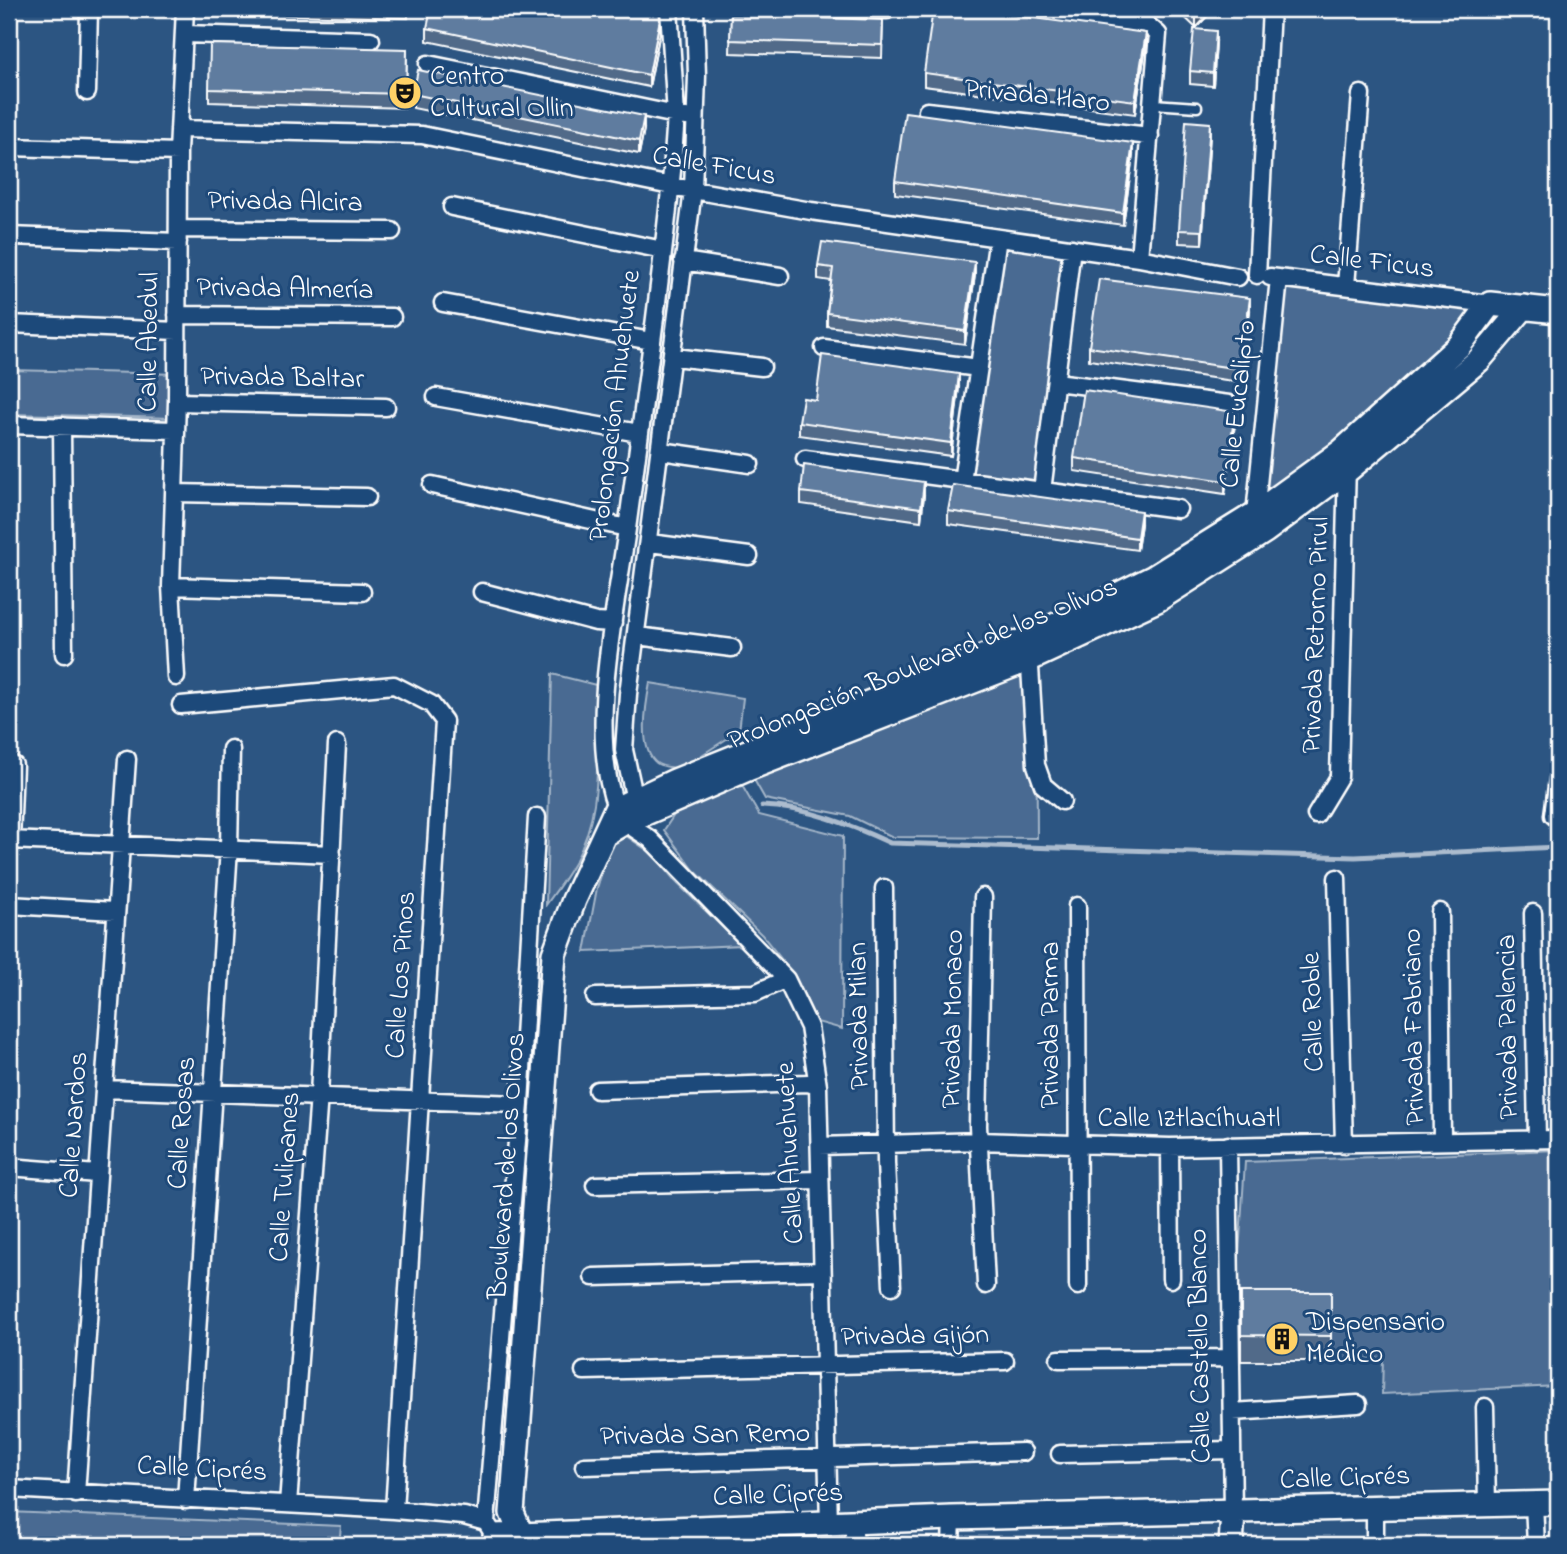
<svg xmlns="http://www.w3.org/2000/svg" width="1567" height="1554" font-family="'Indie Flower',sans-serif">
	<style>
		.green { fill: #486b92; stroke: #a4b5c8; stroke-width: 2 }
		.lines { fill: none; stroke-linecap: round; stroke-linejoin: round }
		.stream { stroke: #acbcce; stroke-width: 5 }
		.lane-casing { stroke: #fff; stroke-width: 13 }
		.street-casing { stroke: #fff; stroke-width: 21 }
		.secondary-casing { stroke: #fff; stroke-width: 28 }
		.lane { stroke: #1f4a7a; stroke-width: 8 }
		.street { stroke: #1f4a7a; stroke-width: 16 }
		.secondary { stroke: #1f4a7a; stroke-width: 23 }
		.wall { fill: #516b89; stroke: #fff; stroke-width: 2 }
		.shaded-wall { fill: #42576f; stroke: #fff; stroke-width: 2 }
		.building { fill: #5e7c9f; stroke: #fff; stroke-width: 2 }
		.labels { text-anchor: middle; dominant-baseline: central; stroke-width: 6; stroke-linejoin: round; paint-order: stroke }
		.poi-label { font-size: 28px; fill: #fff; stroke: #1f4a7a; text-anchor: start }
		.street-label { font-size: 28px; fill: #fff; stroke: #1f4a7a }
	</style>
	<rect width="100%" height="100%" fill="#2c5582"/>
	<filter id="ink" filterUnits="userSpaceOnUse"><feTurbulence type="fractalNoise" baseFrequency=".0143" numOctaves="2"/><feDisplacementMap in="SourceGraphic" scale="14" xChannelSelector="R" yChannelSelector="G"/><feConvolveMatrix kernelMatrix="1 2 1 2 8 2 1 2 1" color-interpolation-filters="sRGB"/></filter>
	<g filter="url(#ink)">
		<!-- green -->
		<path class="green" d="M997,245l73,11 -27,234 -81,-11z
			M1279,286l257,23 -64,34 -217,171z
			M9,370l170,4 -5,44 -165,-4z
			M1036,657l1,181 -144,-1 -43,-21 -85,-17 -12,-21z
			M552,674l44,11c0,56 8,112 -15,165 -9,20 -23,38 -35,55z
			M650,683l93,15 -4,33 -59,38c-7,-2 -17,-2 -22,-5 -21,-13 -12,-61 -8,-81z
			M740,782l19,33 84,21 -1,193 -25,-7 -22,-46 -33,-41 -68,-65 -30,-40 18,-27z
			M616,829l38,26 22,27 65,63 -156,7 12,-64z
			M1558,1150v236l-176,8 1,-36 -52,3v-46h-96l10,-153z
			M9,1512l332,14 -2,19h-330z"/>
		<g class="lines">
			<!-- stream -->
			<path class="stream" d="M762,806c44,1 89,19 128,37l465,14 203,-10"/>
			<defs>
				<path id="lane" d="M1153,104l44,3"/>
				<path id="street" d="M669,9l7,106 -4,56c-12,120 -29,239 -45,358 -11,80 -40,202 -11,278 5,16 21,23 34,32l136,140 23,48 9,59 11,438
					M836,9l51,1
					M1017,9l129,15
					M1129,9l29,25 -19,224
					M185,34l186,6
					M428,64l258,53
					M87,92l2,-83
					M927,111l223,25
					M179,129l243,6 249,51 140,25 328,47 99,19
					M9,147l169,5
					M452,207l211,43
					M178,229l214,2
					M9,236l169,6
					M683,261l97,15
					M1257,275l14,-266
					M1270,277l220,27
					M1346,286l15,-192
					M443,303l208,38
					M177,315l215,2
					M9,324l168,7
					M824,348l155,20
					M674,357l88,10
					M1056,382l173,22
					M436,397l203,36
					M177,402l209,5
					M9,425l165,5
					M62,426l2,228
					M661,451l89,13
					M805,459l373,50
					M962,481l36,-243
					M432,485l195,43
					M1042,491l30,-243
					M174,493l193,4
					M1257,519l-2,-5 24,-236
					M650,543l99,13
					M171,586l191,6
					M482,592l114,30 17,1
					M637,636l95,12
					M1029,651l7,114 7,20 19,16
					M176,677l-5,-91 6,-184 1,-250 7,-143
					M181,705l213,-20 37,19 13,17 -50,789
					M1558,779l-5,36 5,4
					M637,809l-13,-59 4,-56 65,-504 4,-114 -2,-67
					M1316,815l23,-38 8,-313
					M9,840l323,14
					M11,840l3,-75
					M1337,878l7,267
					M884,888l2,275 6,123
					M983,897l-5,229 8,159
					M9,905l106,6
					M1077,906l1,380
					M1440,912l2,229
					M1533,913l4,227
					M595,997l160,-4 31,-14
					M104,1089l416,15
					M597,1090l211,-7 10,3
					M1228,1145l5,368
					M820,1146l159,-5 191,6 388,-8
					M1170,1147l1,132
					M9,1167l88,7
					M595,1185l225,-5
					M593,1277l229,-6
					M1059,1359l170,-1
					M584,1371l421,-10
					M1485,1407l2,97
					M1232,1412l126,-8
					M1060,1454l172,-4
					M584,1466l439,-14
					M9,1489l385,21 70,6 22,6 5,8
					M76,1494l51,-735
					M186,1500l43,-652 2,-99
					M1534,1503l2,42
					M288,1504l31,-409 18,-351
					M486,1522l34,-418 17,-287
					M853,1523l2,22
					M951,1545l1,-27
					M1375,1545v-37"/>
				<path id="secondary" d="M605,834l20,-12 125,-54 280,-109 127,-59 108,-69 84,-62 130,-109 45,-53
					M495,1536l457,-18 606,-15
					M521,1545v-11l-9,-21 42,-559 20,-54 42,-91 59,-28 352,-142 127,-62 101,-63 87,-63 117,-105 31,-42 68,7
					M1231,1545l2,-32"/>
			</defs>
			<!-- lane casing -->
			<use href="#lane" class="lane-casing"/>
			<!-- street casing -->
			<use href="#street" class="street-casing"/>
			<!-- secondary casing -->
			<use href="#secondary" class="secondary-casing"/>
			<!-- lane -->
			<use href="#lane" class="lane"/>
			<!-- street -->
			<use href="#street" class="street"/>
			<!-- secondary -->
			<use href="#secondary" class="secondary"/>
		</g>
		<!-- wall -->
		<path class="wall" d="M210,9h198v9l-198,-5z
			M1176,9h37v1l-17,18z
			M731,15l152,5 -1,38 -152,-5z
			M427,28l233,4 -11,55 -222,-46z
			M1216,43l-3,43 -23,-2v-13z
			M1146,46l-11,68 -211,-28v-13z
			M407,49l-1,59 -197,-6v-13z
			M413,94l231,35 -5,25 -226,-46z
			M1210,135l-8,109 -23,-1v-13z
			M1133,155l-10,70 -228,-31v-13z
			M818,266l157,9 -10,69 -138,-18v-13l4,-32 -13,-2z
			M1250,311l-10,71 -151,-22v-13z
			M959,387l-8,69 -152,-21v-13l17,-22z
			M1235,424l-10,70 -151,-23v-13z
			M801,492l123,3 -3,26 -120,-17z
			M948,511l193,13 -4,26 -189,-26z
			M1241,1292h90v69h-90z"/>
		<!-- shaded-wall -->
		<path class="shaded-wall" d="M1202,9h11v1l-17,18v-13z
			M660,19v13l-11,55v-12z
			M1216,31v12l-3,43v-13z
			M1146,33v13l-11,68v-13z
			M644,116v13l-5,25v-13z
			M1210,123v12l-8,109v-13z
			M1133,143v12l-10,70v-12z
			M975,262v13l-10,69v-13z
			M1250,298v13l-10,71v-13z
			M959,374v13l-8,69v-13z
			M1235,412v12l-10,70v-13z
			M924,482v13l-3,26v-13z
			M1141,511v13l-4,26v-12z"/>
		<!-- building -->
		<path class="building" d="M431,9h228l1,10 -11,56 -222,-47z
			M933,9h35l178,24 -11,68 -211,-28z
			M1189,9h13l-6,6z
			M731,15l152,5 -1,25 -152,-5z
			M1194,29l22,2 -3,42 -23,-2z
			M210,44l197,5 -1,45 -197,-5z
			M418,70l226,46 -5,25 -226,-47z
			M905,112l228,31 -10,70 -228,-32z
			M1186,121l24,2 -8,108 -23,-1z
			M822,242l153,20 -10,69 -138,-18 6,-45 -15,-2z
			M1099,279l151,19 -10,71 -151,-22z
			M822,355l137,19 -8,69 -152,-21 4,-24 13,2z
			M1084,390l151,22 -10,69 -151,-23z
			M804,465l120,17 -3,26 -120,-16z
			M953,485l188,26 -4,27 -189,-27z
			M1241,1292h90v44l-90,-1z"/>
	</g>
	<!-- icons -->
	<defs>
		<symbol id="theatre-disc" viewBox="-11 -11 22 22"><circle r="9.5" fill="#ffd166" stroke="#1f4a7a"/><path d="M-5-5.5Q0-4 5-5.5V0Q5 5 0 6Q-5 5-5 0ZM-3.3-2.5H-1v1.5H-3.3ZM1-2.5H3.3v1.5H1ZM-2.8 1Q0 5.5 2.8 1Z" fill="#111"/></symbol>
		<symbol id="building-disc" viewBox="-11 -11 22 22"><circle r="9.5" fill="#ffd166" stroke="#1f4a7a"/><path d="M-4-6H4V6H1V3H-1V6H-4ZM-2.5-4.3h1.7v1.8h-1.7ZM.8-4.3h1.7v1.8H.8ZM-2.5-1h1.7V.8h-1.7ZM.8-1h1.7V.8H.8Z" fill="#111"/></symbol>
	</defs>
	<g fill-rule="evenodd">
		<use href="#theatre-disc" x="386" y="74" width="38" height="38"/>
		<use href="#building-disc" x="1263" y="1320" width="38" height="38"/>
	</g>
	<g class="labels">
		<!-- poi labels -->
		<g class="poi-label">
			<text x="430" y="77">Centro<tspan x="430" dy="32">Cultural Ollin</tspan></text>
			<text x="1306" y="1323">Dispensario<tspan x="1306" dy="32">Médico</tspan></text>
		</g>
		<!-- street labels -->
		<g class="street-label">
			<text transform="translate(1037 97) rotate(6)">Privada Haro</text>
			<text transform="translate(714 167) rotate(10)">Calle Ficus</text>
			<text transform="translate(285 203) rotate(1)">Privada Alcira</text>
			<text transform="translate(1372 263) rotate(7)">Calle Ficus</text>
			<text transform="translate(285 290) rotate(1)">Privada Almería</text>
			<text transform="translate(150 342) rotate(-89)">Calle Abedul</text>
			<text transform="translate(282 379) rotate(1)">Privada Baltar</text>
			<text transform="translate(1239 404) rotate(-84)">Calle Eucalipto</text>
			<text transform="translate(616 406) rotate(-83)">Prolongación Ahuehuete</text>
			<text transform="translate(1317 635) rotate(-88)">Privada Retorno Pirul</text>
			<text transform="translate(923 665) rotate(-22)">Prolongación Boulevard de los Olivos</text>
			<text transform="translate(402 975) rotate(-86)">Calle Los Pinos</text>
			<text transform="translate(1314 1012) rotate(-92)">Calle Roble</text>
			<text transform="translate(860 1016) rotate(-91)">Privada Milan</text>
			<text transform="translate(954 1019) rotate(-89)">Privada Monaco</text>
			<text transform="translate(1051 1025) rotate(-90)">Privada Parma</text>
			<text transform="translate(1415 1027) rotate(-91)">Privada Fabriano</text>
			<text transform="translate(1509 1027) rotate(-91)">Privada Palencia</text>
			<text x="1189" y="1119">Calle Iztlacíhuatl</text>
			<text transform="translate(183 1123) rotate(-86)">Calle Rosas</text>
			<text transform="translate(75 1125) rotate(-86)">Calle Nardos</text>
			<text transform="translate(791 1153) rotate(-93)">Calle Ahuehuete</text>
			<text transform="translate(508 1166) rotate(-86)">Boulevard de los Olivos</text>
			<text transform="translate(286 1177) rotate(-86)">Calle Tulipanes</text>
			<text transform="translate(915 1337) rotate(-1)">Privada Gijón</text>
			<text transform="translate(1201 1346) rotate(-91)">Calle Castello Blanco</text>
			<text transform="translate(705 1436) rotate(-1)">Privada San Remo</text>
			<text transform="translate(202 1470) rotate(3)">Calle Ciprés</text>
			<text transform="translate(1345 1479) rotate(-2)">Calle Ciprés</text>
			<text transform="translate(778 1496) rotate(-2)">Calle Ciprés</text>
		</g>
	</g>
	<!-- margin -->
	<rect width="1567" height="1554" fill="none" stroke="#1f4a7a" stroke-width="35"/>
	<rect x="18" y="18" width="1532" height="1519" fill="none" stroke="#fff" stroke-width="2.5" filter="url(#ink)"/>
</svg>
